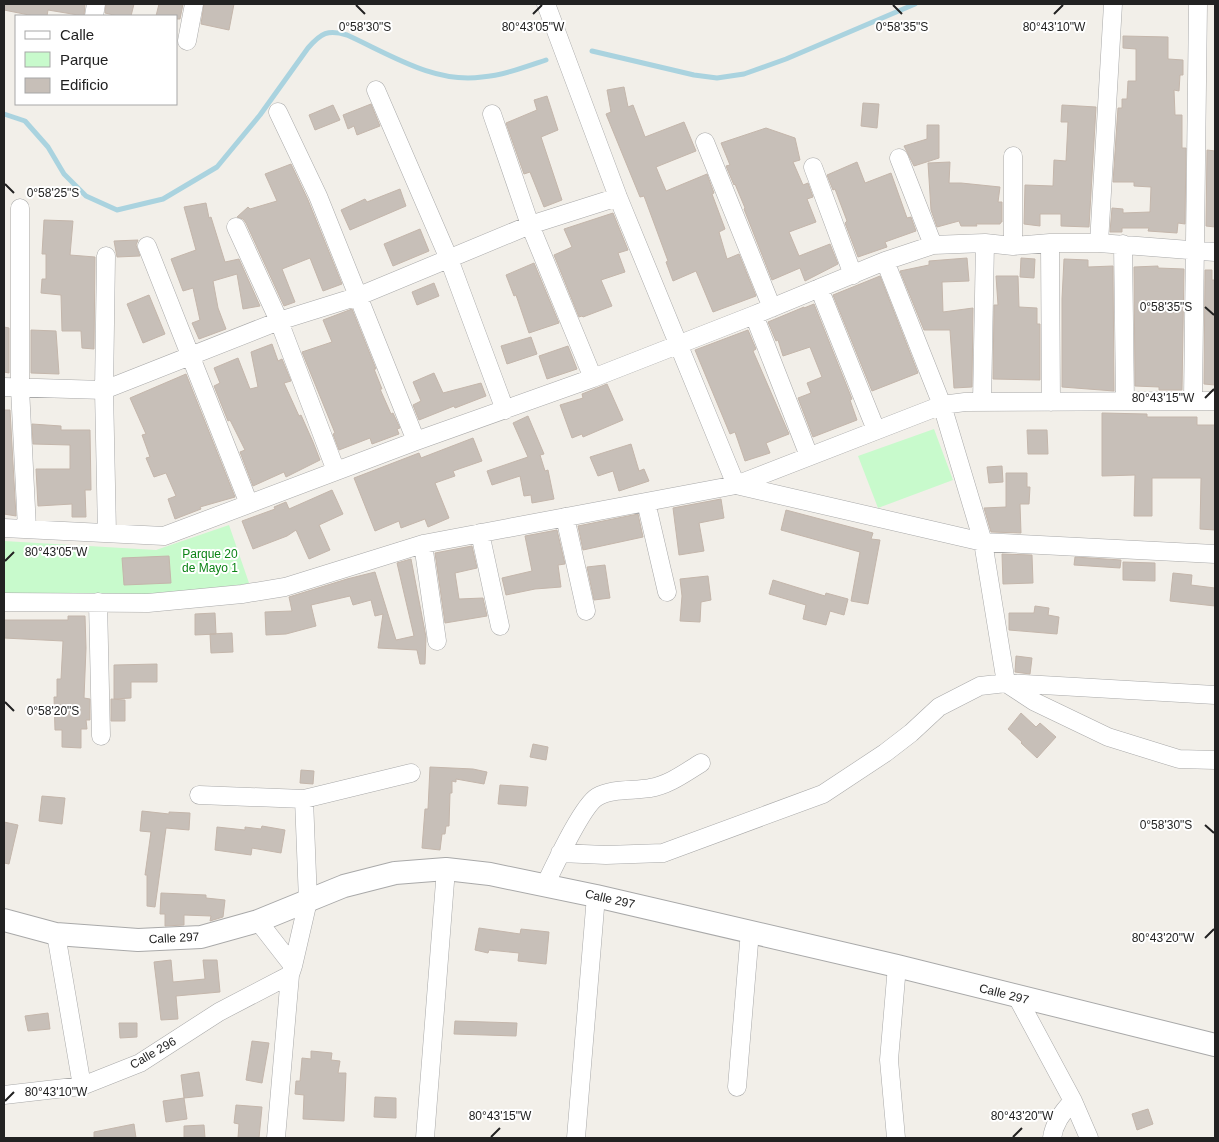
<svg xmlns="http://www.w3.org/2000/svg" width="1219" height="1142" font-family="Helvetica,sans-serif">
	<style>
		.park { fill: #c8facc }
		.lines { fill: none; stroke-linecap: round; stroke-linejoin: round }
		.stream { stroke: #aad3df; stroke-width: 5 }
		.building { fill: #c7bfb8; stroke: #c4b6ab }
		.minor-casing { stroke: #a9a9a9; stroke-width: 19 }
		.tertiary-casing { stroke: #a9a9a9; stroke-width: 24 }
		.minor { stroke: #fff; stroke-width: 18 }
		.tertiary { stroke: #fff; stroke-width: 22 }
		.ticks { fill: none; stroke: #222; stroke-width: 2 }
		.labels { text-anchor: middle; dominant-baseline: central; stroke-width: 4; stroke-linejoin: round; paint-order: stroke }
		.park-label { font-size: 12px; fill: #0c8416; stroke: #fff }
		.street-label { font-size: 12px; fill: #222; stroke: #fff }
		.ticks-label { font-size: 12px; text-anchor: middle; fill: #222; stroke: #fff; stroke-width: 4; stroke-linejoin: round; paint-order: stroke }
	</style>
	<rect width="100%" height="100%" fill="#f2efe9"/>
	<!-- park -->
	<path class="park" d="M934,429l19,51 -75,28 -20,-52z
		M229,525l20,58 -17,5 -80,8h-148v-55l152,9z"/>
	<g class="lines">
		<!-- stream -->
		<path class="stream" d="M592,51l102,24 23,3 27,-4 42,-15 129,-55
			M4,114l21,7 23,26 16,27 22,22 31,14 46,-11 54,-32 43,-52 48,-67c13,-15 20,-19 39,-13 42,19 88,49 135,42 22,-2 43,-10 64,-17"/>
	</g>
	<!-- building -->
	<path class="building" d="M4,4h81l-1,12 -36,-6 -1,6h-13l-30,-6z
		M106,4h28l-3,12h-13l-13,-3z
		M159,4h24l-3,15h-4v-3h-20z
		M204,4h30l-5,26 -28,-6z
		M1123,36l45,1v22l15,1v15h-3l-1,16 -5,-1 1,25h7v33h4l-1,76 -7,-1 -1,10 -29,-2 1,-3h-27v4h-12l2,-24 11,1v4l27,-1 1,-25 -17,-1v-4h-21l5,-74h4v-9h5l1,-18h8v-32l-13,-1z
		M624,87l4,20 5,-2 12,32 39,-15 12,29 -40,16 10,24 41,-17 7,19 -2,1 13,35 -6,3 8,27 12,-5 17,42 -43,16 -17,-41 -23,10 -7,-19 2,-1 -24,-65 -4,1 -34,-83 5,-2 -4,-22z
		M547,96l11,34 -17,7 21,63 -18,7 -14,-35 -6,2 -18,-51 31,-13 -3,-10z
		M863,103l16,1 -2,24 -16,-2z
		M371,104l9,22 -23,9 -3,-9 -6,3 -5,-14z
		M333,105l7,15 -25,10 -6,-15z
		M1062,105l34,2 -7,120 -28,-1v-12h-21v12l-16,-2 1,-39 28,1 1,-26 12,1 2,-39h-7z
		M927,125h12v33l-25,8 -10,-20 23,-7z
		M766,128l29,10 5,22 -7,2 10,23 5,-2 5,14 -6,2 9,23 -27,10 10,24 31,-12 8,20 -33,17 -5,-13 -28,12 -28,-71 1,-1 -10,-24 -1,1 -8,-19 4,-1 -9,-22z
		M1207,150l8,1v76l-9,-1z
		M857,162l8,21 26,-10 16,45 4,-1 5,14 -31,11 2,5 -29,10 -13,-34 2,-2 -12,-32 -2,1 -6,-15z
		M950,162l-1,21h12l39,4 -2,15h4v20h-1l-1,2h-24l1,2h-16l-2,-5 -22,6 -6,-17 -3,-47z
		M291,164l17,36 34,84 -19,7 -13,-33 -28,11 13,33 -11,4 -38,-83 -3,-4 -6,-2 11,-10 2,2 27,-8 -12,-27z
		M400,189l6,17 -56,24 -9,-20 24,-11 2,3z
		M206,203l3,15 2,-1 14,45 14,-3 21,47 -17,3 -6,-35 -24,7 5,27 8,21 -27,10 -7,-16 8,-3 -7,-32 -10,3 -12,-32 25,-9 -12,-43z
		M613,213l15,37 -10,3 7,19 -24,8 11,26 -29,11 -1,-1 -3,1 -25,-62 18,-8 -8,-18z
		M44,220l29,1 -3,34 25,2 -1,92 -12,-1 -1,-17h-19l-1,-36 -20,-2 1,-14h4v-25h-4z
		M420,229l9,22 -36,15 -9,-22z
		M138,240l-2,5 4,11 -23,1 -3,-16z
		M967,258l2,23 -27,1 1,30 30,-4 -1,79 -18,1 -4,-58h-26l-24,-59 29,-6v-4z
		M1021,258l14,1 -1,19 -14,-1z
		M1064,259l24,1v7l25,-1 1,125 -52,-4v-88z
		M534,263l25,60 -30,10 -13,-38 -2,1 -8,-21z
		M1158,266v2l26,1 -2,121h-23v-3l-24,-1 -1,-119z
		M1205,270h7v10h3v105l-11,-1z
		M880,276l38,97 -46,18 -39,-96z
		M996,276h22l1,31 18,1v16h3v56l-47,-1 1,-74h4z
		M434,283l5,13 -22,9 -5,-13z
		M149,295l16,39 -22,9 -16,-39z
		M814,304l38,95 -2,1 7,20 -44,17 -15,-39 13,-5 -4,-10 15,-6 -12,-30 -27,9 -5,-16 -2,1 -8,-19 36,-15v1z
		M352,309l24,60h-2l8,20h-2l11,25 2,-1 7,15 -3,1 2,5 -27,10 -2,-6 -31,12 -6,-16 2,-1 -33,-81 30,-10 -9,-22z
		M4,327l5,1v45l-5,-1z
		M31,330l25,1 3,43 -28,-1z
		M748,330l8,19 -3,2 36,83 -23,9 4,10 -25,8 -10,-29 -5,2 -35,-84z
		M531,337l6,17 -30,10 -6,-18z
		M272,344l6,17 4,-2 9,22 -7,2 15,33 2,-1 12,27 7,18 -34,17 -2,-5 -31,14 -13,-34 5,-2 -15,-30 -2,1 -14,-35 6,-3 -6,-15 24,-10 12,31 8,-2 -7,-35z
		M568,346l9,23 -30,10 -8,-23z
		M434,373l9,20 38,-10 5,13 -31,12 -1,-2 -35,14 -6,-15 8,-4 -8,-19z
		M186,374l49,123 -35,10 1,2 -26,10 -7,-20 8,-3 -10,-23 -12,4 -8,-19 4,-1 -8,-22 4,-1 -16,-36z
		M607,384l16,36 -40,17 -1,-3 -10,4 -12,-33 23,-7 -1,-4z
		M4,410h6l6,106 -12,-2z
		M1102,413l45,1v3h50v8h18v105l-15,-1 1,-51h-49v38h-18l1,-41 -33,1z
		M528,416l16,38 -4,1 5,16 3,-1 6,29 -22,4 -1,-8 -7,1 -4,-20 -28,9 -5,-14 41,-14 -15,-34z
		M32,424l29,2v4h29l1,60h-6l1,27h-14v-13l-34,2 -2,-37h34v-24l-37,-1z
		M1027,430h20l1,24h-20z
		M473,438l9,23 -29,10 2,5 -20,7 14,35 -21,9 -3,-8 -24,9 -2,-7 -24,10 -21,-53 65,-25 2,5z
		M631,444l8,27 5,-2 5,12 -30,10 -6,-20 -15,5 -8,-19z
		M1002,466l1,16 -14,1 -2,-16z
		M1006,473h21v14h3l-1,17h-9l1,29 -30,-1 -7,-24 22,-1z
		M332,490l11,24 -24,11 11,25 -21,9 -13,-29 -9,6 -34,13 -11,-28 33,-12 -1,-2 12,-5 3,7z
		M721,499l3,19 -25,5 5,28 -25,4 -6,-47z
		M786,510l87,23 -2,6 9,1 -12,64 -17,-3 9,-49 -79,-22z
		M638,514l5,23 -60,13 -5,-24z
		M557,530l8,34 -7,1 3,22 -26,2 -29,6 -4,-17 30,-7 -7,-35z
		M472,546l5,22 -22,5 4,26 24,-1 4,18 -42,7 -10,-70z
		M1002,554l30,1 1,28 -30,1z
		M169,556l2,27 -47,2 -2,-27z
		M1075,557l46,3 -1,8 -46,-3z
		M411,559l15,78 -1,27h-5l-3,-14 -39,-2 5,-34 -8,2 -4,-16 -18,5 -3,-9 -39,9 5,21 -30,8 -20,1 -1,-23 27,-1 -3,-14 58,-18 28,-7 21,68 18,-4 -17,-73z
		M1123,562l32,1v18l-32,-1z
		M605,565l5,33 -16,2 -7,-33z
		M1173,573l19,2 -1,10 24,3v18l-45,-5z
		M708,576l3,24 -10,2 -1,20 -20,-1 2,-25 -2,-17z
		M773,580l52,16 1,-3 22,6 -4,16 -14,-4 -4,14 -23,-6 3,-14 -37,-11z
		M1035,606l14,2 -1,7 11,2 -2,17 -48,-4v-17h25z
		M215,613l1,21 -21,1v-21z
		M68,616h17l1,32 -2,50 6,1v21h-4l1,9h-6v19l-19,-1v-17h-7l-1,-33h3v-18h4l2,-38 -59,-3v-18h64z
		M232,633l1,19 -22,1 -1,-19z
		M1016,656l16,2 -2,16 -15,-2z
		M157,664v18h-26v16l-17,1v-34z
		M111,699l14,1v21h-14z
		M1021,713l15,14 4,-4 16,14 -19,21 -16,-15 1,-1 -14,-13z
		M533,744l15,3 -2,13 -16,-3z
		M430,767l43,2 14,3 -3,12 -28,-5v3l-4,-1v12h-2l-1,33h-3l-1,8h-3l-2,16 -18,-2 3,-39h3z
		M301,770l13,1 -1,13 -13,-1z
		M500,785l28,2 -2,19 -28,-2z
		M42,796l23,2 -3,26 -23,-3z
		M142,811l27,3v-2l21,1 -1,17 -23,-2 -11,79 -8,-1v-31h-2l6,-43 -11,-1z
		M4,822l14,3 -9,39 -5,-1z
		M262,826l23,4 -4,23 -29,-5 -1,7 -36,-5 2,-23 28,3v-3l16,2z
		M161,893l45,2v3l19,2 -2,17 -13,4 1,-5 -27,-1v10l-19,1v-12h-5z
		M479,928l41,6 1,-5 28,3 -3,32 -28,-3 1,-8 -30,-3 -1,3 -13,-3z
		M171,960l2,22 32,-3 -2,-19h14l3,32 -44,4 2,23 -17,1 -7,-58z
		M48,1013l2,16 -22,2 -3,-15z
		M455,1021l62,2 -1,13 -62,-2z
		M119,1023h18v14l-17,1z
		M252,1041l17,2 -7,40 -16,-3z
		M311,1051l21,2 -1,7 9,1 -2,12h8l-2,48 -41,-2 1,-24 -9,-1 1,-13h4l2,-23 9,1z
		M199,1072l4,24 -19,2 -3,-23z
		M375,1097l21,1v20l-22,-1z
		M184,1098l3,21 -21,3 -3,-21z
		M236,1105l26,2 -3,31h-21l1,-14 -5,-1z
		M1148,1109l5,15 -16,6 -5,-16z
		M134,1124l2,14h-42v-6z
		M204,1125l1,13h-21v-12z"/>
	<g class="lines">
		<defs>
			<path id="minor" d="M546,4l72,193 118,288 247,57 232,12
				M94,16l2,-12
				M187,41l7,-37
				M376,90l73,169 56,151
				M278,112l40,84 98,245
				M492,114l38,111 63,153
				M705,142l67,166
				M899,158l34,87
				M813,167l40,108
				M20,208v180l7,141
				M236,227l43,94 57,150
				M1050,243l1,159
				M1099,243l14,-239
				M1123,244l2,157
				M147,246l102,258
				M1013,246v-90
				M106,256l-2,134 3,143
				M885,261l57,144 41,137 23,141 209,12
				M819,288l57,142
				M754,315l55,141
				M4,387l100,3 175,-69 80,-25 171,-71 88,-28
				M1193,400l5,-396
				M982,402l3,-159
				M646,502l21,90
				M565,517l21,94
				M4,528l160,8 252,-95 177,-63 161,-63 131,-54 48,-16 52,-2 28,3 37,-3h49l116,9
				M480,533l20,93
				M423,544l14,97
				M4,602l144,1 94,-9 43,-7 138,-43 313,-59 206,-80 23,-3 250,-1
				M98,602l3,134
				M199,795l105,4 107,-26
				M560,853l46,2 57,-2 160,-59 62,-41 26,-20 28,-26 41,-21 26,-3 29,19 73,35 71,22 36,1
				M545,885c9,-18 37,-79 52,-88 15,-9 37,-6 53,-9 19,-3 36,-16 51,-25
				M258,921l35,45 -3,9 -14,163
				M56,934l26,152
				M293,966l15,-65 -4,-102
				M1017,997l56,104 16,37
				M737,1087l13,-156
				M4,1095l78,-9 58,-23 79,-51 71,-37
				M425,1138l21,-269
				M576,1138l20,-242
				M896,1138l-7,-78 8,-94
				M1052,1138c2,-15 10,-26 21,-37"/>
			<path id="tertiary" d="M4,920l52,14 82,6 63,-3 57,-16 86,-35 51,-13 51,-4 44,5 106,22 301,70 318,79"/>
		</defs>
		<!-- minor casing -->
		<use href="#minor" class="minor-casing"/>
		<!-- tertiary casing -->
		<use href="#tertiary" class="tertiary-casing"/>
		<!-- minor -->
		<use href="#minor" class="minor"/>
		<!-- tertiary -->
		<use href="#tertiary" class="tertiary"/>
	</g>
	<!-- ticks -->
	<path class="ticks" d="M356,5l9,9M893,5l9,9M533,14l9,-9M1054,14l9,-9M5,184l9,9M1205,307l9,8M1205,398l9,-9M5,561l9,-9M5,702l9,9M1205,825l9,8M1205,938l9,-9M5,1101l9,-9M491,1137l9,-9M1013,1137l9,-9"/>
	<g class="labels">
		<!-- park labels -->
		<g class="park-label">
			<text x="210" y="554">Parque 20<tspan x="210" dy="14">de Mayo 1</tspan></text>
		</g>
		<!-- street labels -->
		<g class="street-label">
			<text transform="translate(610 899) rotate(13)">Calle 297</text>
			<text transform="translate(174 938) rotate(-3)">Calle 297</text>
			<text transform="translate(1004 994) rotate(14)">Calle 297</text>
			<text transform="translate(153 1053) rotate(-30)">Calle 296</text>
		</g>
	</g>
	<g class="ticks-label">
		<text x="365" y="31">0°58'30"S</text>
		<text x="902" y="31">0°58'35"S</text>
		<text x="533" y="31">80°43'05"W</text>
		<text x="1054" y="31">80°43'10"W</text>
		<text x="53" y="197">0°58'25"S</text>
		<text x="1166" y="311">0°58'35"S</text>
		<text x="1163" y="402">80°43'15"W</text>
		<text x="56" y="556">80°43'05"W</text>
		<text x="53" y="715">0°58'20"S</text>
		<text x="1166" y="829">0°58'30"S</text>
		<text x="1163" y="942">80°43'20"W</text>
		<text x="56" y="1096">80°43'10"W</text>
		<text x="500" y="1120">80°43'15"W</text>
		<text x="1022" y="1120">80°43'20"W</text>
	</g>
	<!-- border -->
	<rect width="1219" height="1142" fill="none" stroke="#222222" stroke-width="10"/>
	<!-- legend -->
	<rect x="15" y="15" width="162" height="90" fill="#ffffff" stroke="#a7a7a7"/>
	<rect x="25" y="31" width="25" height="8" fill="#ffffff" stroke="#a7a7a7"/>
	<text x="60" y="40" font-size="15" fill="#222222">Calle</text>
	<rect x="25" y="52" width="25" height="15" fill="#c8facc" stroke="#a7a7a7"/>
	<text x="60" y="65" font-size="15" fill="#222222">Parque</text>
	<rect x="25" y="78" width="25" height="15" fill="#c7bfb8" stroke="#a7a7a7"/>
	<text x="60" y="90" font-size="15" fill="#222222">Edificio</text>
</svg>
